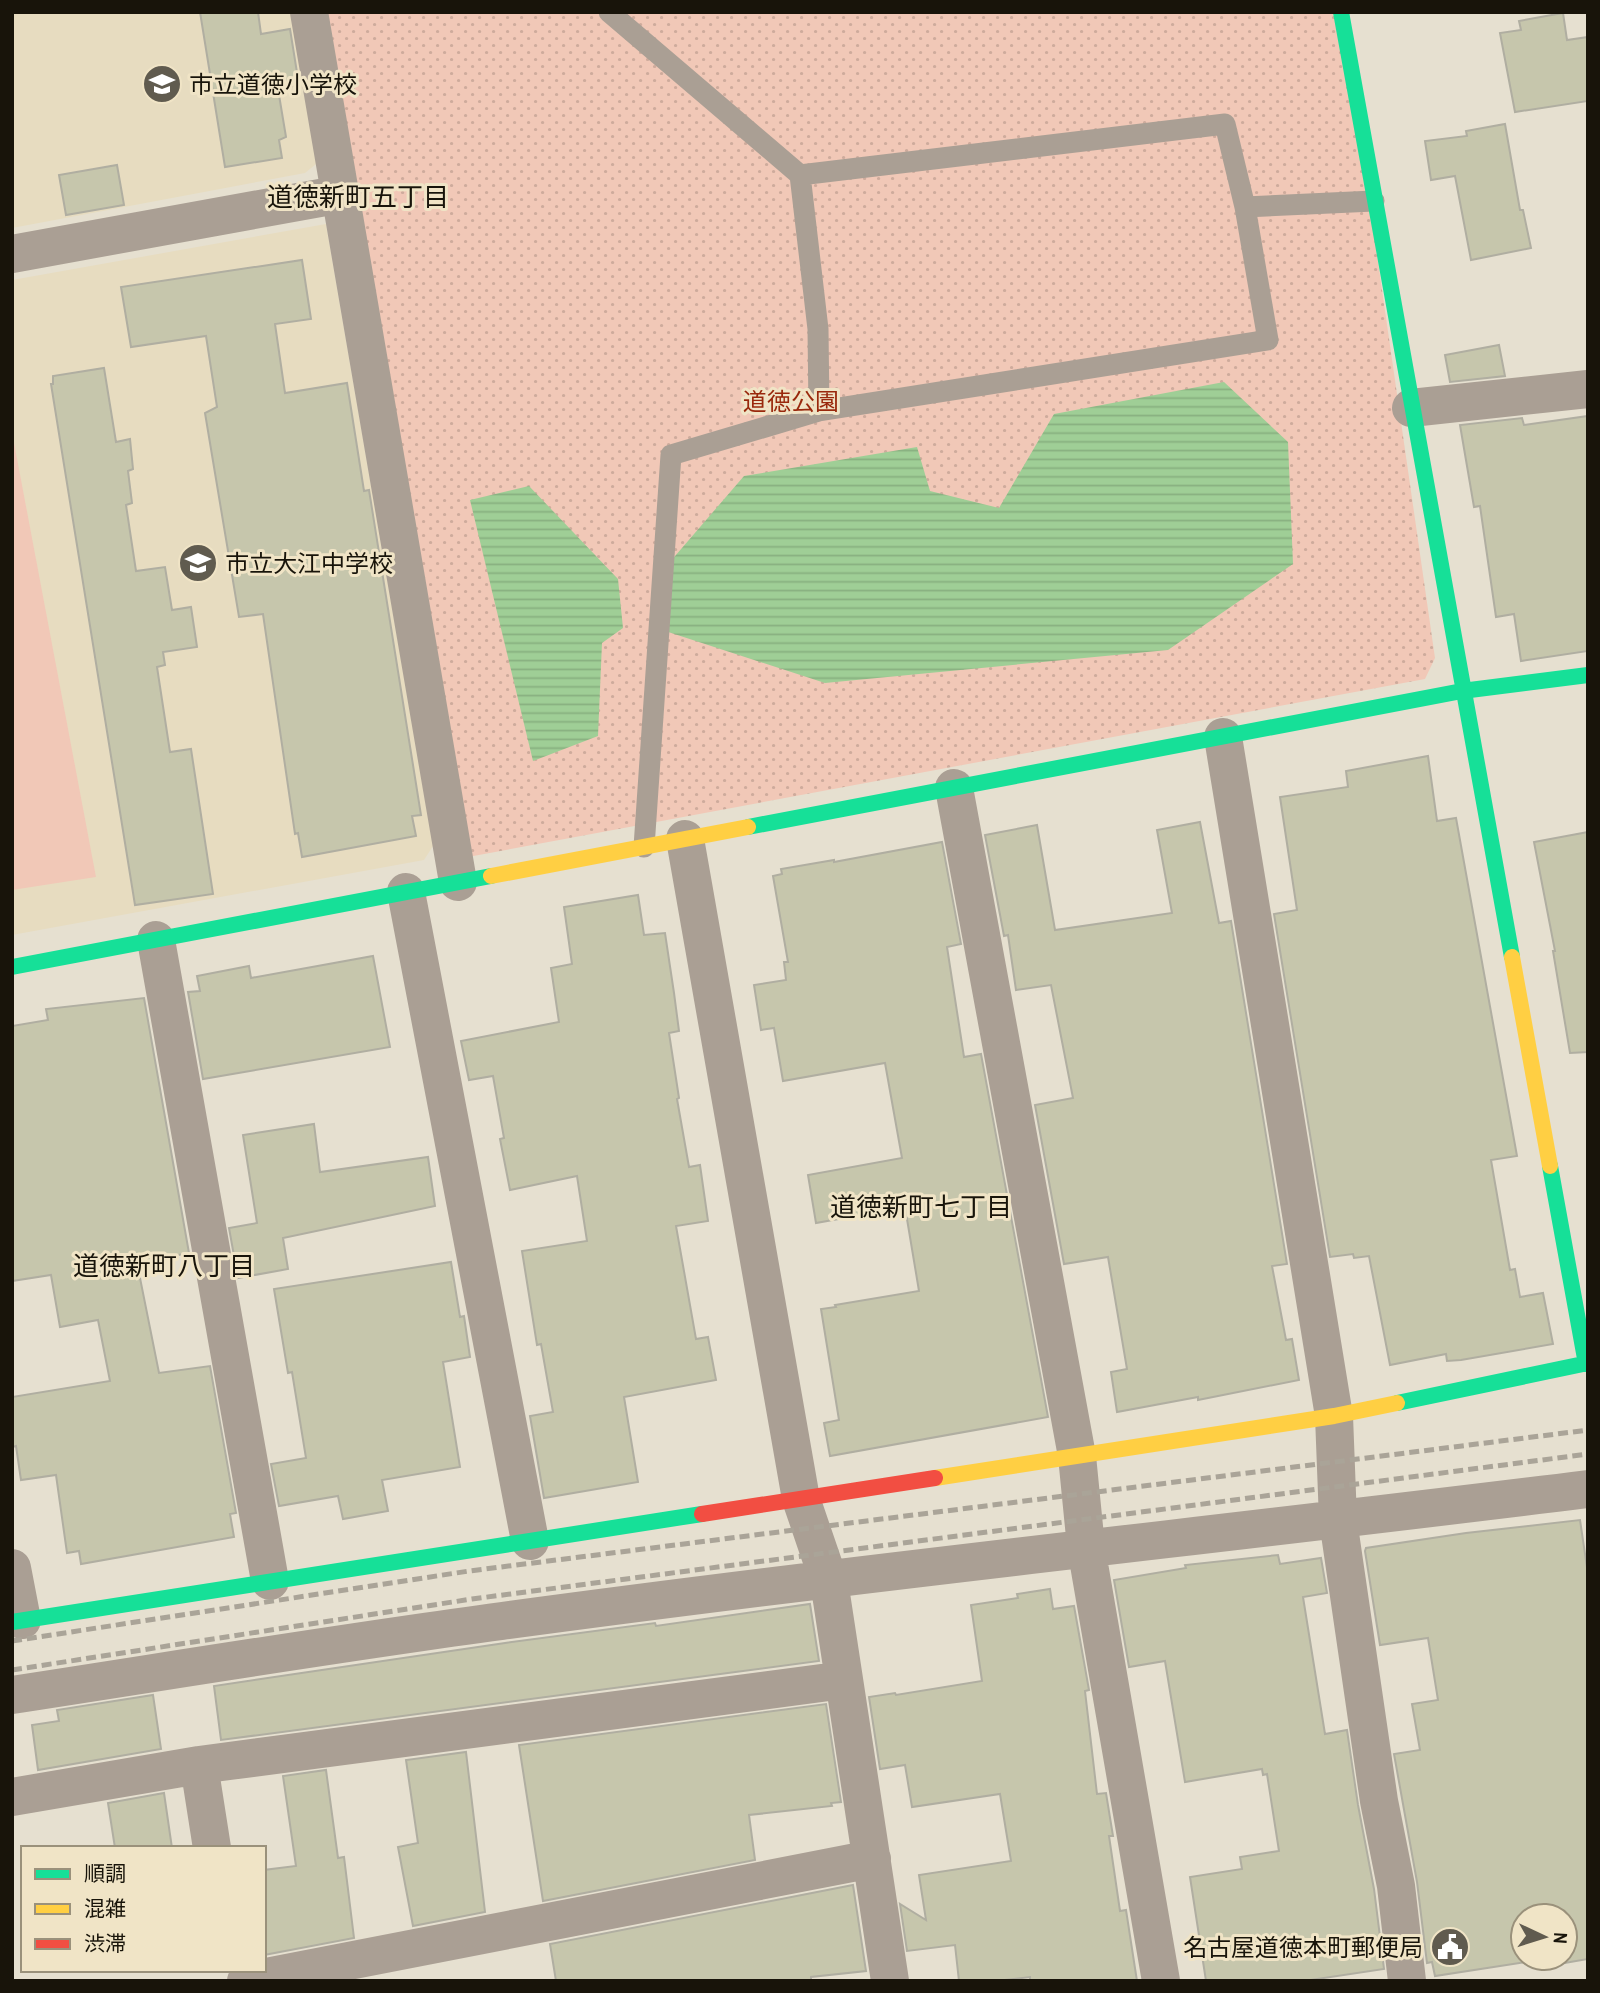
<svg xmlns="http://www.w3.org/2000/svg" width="1600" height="1993" font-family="'Archivo Narrow','Noto Sans JP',sans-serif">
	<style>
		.built { fill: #e7dcc0 }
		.grass { fill: #f1c8b7 }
		.park { fill: url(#park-dots) }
		.water { fill: url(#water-rules) }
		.building { fill: #c6c6ac; stroke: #b0aea1; stroke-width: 2; fill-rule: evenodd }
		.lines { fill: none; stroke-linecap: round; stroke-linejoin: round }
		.lane { stroke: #aa9f94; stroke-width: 21 }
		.street { stroke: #aa9f94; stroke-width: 38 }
		.fast { stroke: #16e098; stroke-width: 16 }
		.slow { stroke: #ffcf43; stroke-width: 16 }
		.jam { stroke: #f24e42; stroke-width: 16 }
		.rail { stroke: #aaa498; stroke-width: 5; stroke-dasharray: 10 5; stroke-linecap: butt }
		.labels { text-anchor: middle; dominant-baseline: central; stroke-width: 6; stroke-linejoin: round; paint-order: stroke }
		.poi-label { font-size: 24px; fill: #18140a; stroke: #f0e4c6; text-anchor: start }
		.park-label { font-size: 24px; fill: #99280c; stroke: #f0e4c6 }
		.neighbourhood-label { font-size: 26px; fill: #18140a; stroke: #f0e4c6 }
	</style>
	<defs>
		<pattern id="park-dots" width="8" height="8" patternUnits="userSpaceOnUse" patternTransform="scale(1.75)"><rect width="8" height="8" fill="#f1c8b7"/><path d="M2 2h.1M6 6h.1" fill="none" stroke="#ceab9c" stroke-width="1.8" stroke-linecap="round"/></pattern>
		<pattern id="water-rules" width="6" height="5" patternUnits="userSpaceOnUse" patternTransform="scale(1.75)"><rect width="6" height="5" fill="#9fce96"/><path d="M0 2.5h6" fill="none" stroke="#88b080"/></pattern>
	</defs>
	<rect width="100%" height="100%" fill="#e6e0d0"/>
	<!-- built -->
	<path class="built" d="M12,12h287l27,144 -21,17 -293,55z
		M326,224l107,622 -9,14 -412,75v-655z"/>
	<!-- grass -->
	<path class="grass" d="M12,432l84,445 -84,13z"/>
	<!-- park -->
	<path class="park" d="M327,12h1015l93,646 -10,21 -957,178z"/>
	<!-- water -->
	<path class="water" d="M1224,382l64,60 5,122 -125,86 -343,33 -166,-54 4,-59 81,-94 173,-29 13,44 69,17 55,-94z
		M529,486l89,93 5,49 -21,15 -4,93 -65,25 -63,-261z"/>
	<!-- building -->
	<path class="building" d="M200,12h58l3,22 29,-5 9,56 -21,4 8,48 -7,3 3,18 -57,9z
		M1563,13l4,27 21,-3v64l-73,11 -15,-79 21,-3 -2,-9z
		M1505,124l15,86h3l8,38 -60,12 -16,-84 -24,4 -6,-39 42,-5 -1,-5z
		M117,165l7,40 -58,10 -7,-40z
		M302,260l9,59 -36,5 10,69 62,-10 17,108 5,-1 52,325 -9,1 4,20 -114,21 -4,-24 -3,1 -32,-220 -24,3 -34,-204 12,-6 -11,-71 -75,11 -10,-60z
		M1499,345l6,31 -55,6 -5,-27z
		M104,368l12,74 14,-3 3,30 -5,2 4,32 -6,2 10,66 29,-4 7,43 19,-3 6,40 -34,5 2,13 -8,2 13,85 21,-3 22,145 -78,11 -84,-521h2v-8z
		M1588,416v235l-67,10 -7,-47 -18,3 -16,-111 -6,1 -14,-82 62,-7 2,7z
		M1428,756l9,65 19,-3 61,338 -26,4 19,110 5,-1 5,28 23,-4 10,51 -92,16 -14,1 -1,-7 -56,11 -21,-109 -15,2 -1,-4 -23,3 -56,-343 23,-4 -17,-113 68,-10 -2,-16z
		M1200,822l19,101 12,-2 56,343 -15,2 14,74 6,-1 7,41 -101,20v-3l-81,15 -6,-40 16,-3 -19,-112 -44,7 -29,-159 38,-7 -22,-113 -35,5 -8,-55 -4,1 -19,-101 52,-10 18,105 117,-17 -15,-83z
		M1588,832v220l-18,1 -17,-102h2l-21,-109z
		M942,842l19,102 -14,3 17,110 17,-3 67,363 -218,39 -6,-33 15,-3 -18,-111 15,-2 -1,-2 84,-14 -14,-84 -89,16 -8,-48 94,-17 -17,-95 -102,18 -9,-53 -13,2 -7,-45 32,-5 -2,-18h4l-15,-86 9,-2 -1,-5 53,-9v2z
		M638,895l6,40 21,-2 9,60 5,38 -10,2 10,65 -2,1 12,68 11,-2 8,56 -32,5 20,113 12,-2 8,43 -92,17 14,85 -94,16 -14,-82 23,-4 -12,-68 -4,1 -15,-94 65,-10 -10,-65 -67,14 -10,-51 4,-1 -11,-62 -24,4 -8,-39 98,-19 -8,-54 21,-4 -8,-57z
		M373,956l17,91 -187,32 -15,-87 12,-1 -3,-15 52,-10 2,12z
		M144,998l45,255 -52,10 22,110 51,-7 26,147 -6,1 4,23 -153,27 -2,-13 -12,2 -11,-78 -35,5 -5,-34 -4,1v-50l98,-16 -12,-61 -38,7 -9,-52 -39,6v-255l36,-6 -2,-11z
		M314,1124l6,48 108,-15 7,49 -152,32 5,31 -50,9 -9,-50 28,-5 -14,-88z
		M451,1262l9,55 4,-1 6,41 -27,5 17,105 -78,13 6,31 -45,8 -5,-23 -59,10 -8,-42 35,-6 -14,-86 -4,1 -14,-84z
		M1580,1520l8,54v385l-41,7 -2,-7 -110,17 -3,-14 -5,1 -10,-81 -23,-128 26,-4 -8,-46 26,-4 -10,-62 -48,7 -15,-94 1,-3 100,-15zM1523,1916h42v42h-42z
		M1278,1555l2,9 41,-6 6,35 -24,4 22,137 22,-4 11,75 16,84 10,80 -80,12h-98l-16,-104 52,-8 -2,-12 39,-6 -12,-77 -4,1 -1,-6 -77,13 -20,-121 -36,6 -15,-87 72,-12 -1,-3z
		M1050,1589l3,20 21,-3 15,84 -4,1 12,103 9,-1 7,43h-4l11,75 6,-1 11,71h-107v-4l-34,4h-37l-4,-36 -48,6 -7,-47 26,16 -7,-45 92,-14 -11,-67 -88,13 -7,-42 -25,4 -11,-72 26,-4 1,2 86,-14 -11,-76 47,-7 -1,-4z
		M810,1604l9,57 -598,79 -7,-54 291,-43 150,-20 1,3z
		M153,1695l8,54 -123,21 -6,-45 27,-4 -2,-11z
		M826,1704l15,98 -10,1 1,3 -83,9 6,45 -212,41 -24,-156z
		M466,1752l19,160 -72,14 -15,-79 20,-4 -12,-83z
		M326,1770l12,88 6,-1 10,81 -90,17v-85l32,-4 -13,-90z
		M164,1793l8,55h-57l-7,-45z
		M853,1885l13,86 -55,6v4h-255l-6,-37z"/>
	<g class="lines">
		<!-- lane -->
		<path class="lane" d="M609,12l191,163 18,154 1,82 -148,44 -27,392
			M800,175l425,-51 20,83 129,-6
			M819,411l449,-71 -23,-133"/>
		<!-- street -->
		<path class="street" d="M309,12l149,870
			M12,254l330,-60
			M1411,408l177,-19
			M1223,737l111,679 4,104 41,281 17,85 11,95
			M954,788l123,668 9,91 75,434
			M685,839l116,660 28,82 61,400
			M406,892l124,649
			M156,940l114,641
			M12,1568l10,52
			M12,1695c163,-25 326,-52 490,-74 361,-49 724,-87 1086,-132
			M199,1765l645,-85
			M12,1797l187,-32 13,83
			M246,1981l626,-122"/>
		<!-- fast -->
		<path class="fast" d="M1341,12l171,945
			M748,827l714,-136 126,-16
			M12,967l479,-91
			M1550,1166l36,198
			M1397,1403l191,-40
			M12,1622l690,-108"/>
		<!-- slow -->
		<path class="slow" d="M491,876l257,-49
			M1512,957l38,209
			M935,1478l399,-62 63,-13"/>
		<!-- jam -->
		<path class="jam" d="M702,1514l233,-36"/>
		<!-- rail -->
		<path class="rail" d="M12,1641l457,-70 1119,-141
			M12,1670l460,-71 1116,-145"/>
	</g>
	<!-- icons -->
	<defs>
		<symbol id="school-disc" viewBox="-11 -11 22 22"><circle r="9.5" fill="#605b4f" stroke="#f0e4c6"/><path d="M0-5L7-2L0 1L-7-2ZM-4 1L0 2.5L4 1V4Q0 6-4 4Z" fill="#fff"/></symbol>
		<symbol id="civic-disc" viewBox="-11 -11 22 22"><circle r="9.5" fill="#605b4f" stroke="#f0e4c6"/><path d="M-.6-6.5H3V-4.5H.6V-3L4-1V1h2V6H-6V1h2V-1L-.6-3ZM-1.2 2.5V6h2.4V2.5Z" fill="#fff"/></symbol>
	</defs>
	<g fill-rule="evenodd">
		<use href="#school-disc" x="140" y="62" width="44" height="44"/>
		<use href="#school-disc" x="176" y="541" width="44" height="44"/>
		<use href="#civic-disc" x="1428" y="1925" width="44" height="44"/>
	</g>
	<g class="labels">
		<!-- poi labels -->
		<g class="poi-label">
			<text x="189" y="84">市立道徳小学校</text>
			<text x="225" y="563">市立大江中学校</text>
			<text x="1423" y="1947" text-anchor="end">名古屋道徳本町郵便局</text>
		</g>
		<!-- park labels -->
		<g class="park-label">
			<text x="791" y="401">道徳公園</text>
		</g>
		<!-- neighbourhood labels -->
		<g class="neighbourhood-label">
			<text x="358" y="196">道徳新町五丁目</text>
			<text x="921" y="1206">道徳新町七丁目</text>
			<text x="164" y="1265">道徳新町八丁目</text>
		</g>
	</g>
	<!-- border -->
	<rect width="1600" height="1993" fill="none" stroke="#18140a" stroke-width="28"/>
	<!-- legend -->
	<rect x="21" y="1846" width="245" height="126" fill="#f0e4c6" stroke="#9a917b" stroke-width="2"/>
	<rect x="35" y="1869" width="35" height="10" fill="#16e098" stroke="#9a917b" stroke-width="2"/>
	<text x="84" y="1881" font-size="21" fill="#18140a">順調</text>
	<rect x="35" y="1904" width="35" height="10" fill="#ffcf43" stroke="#9a917b" stroke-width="2"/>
	<text x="84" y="1916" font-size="21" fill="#18140a">混雑</text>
	<rect x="35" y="1939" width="35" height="10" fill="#f24e42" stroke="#9a917b" stroke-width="2"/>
	<text x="84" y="1951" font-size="21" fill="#18140a">渋滞</text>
	<!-- north arrow -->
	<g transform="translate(1544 1937) rotate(94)"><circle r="33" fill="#f0e4c6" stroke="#9a917b" stroke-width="2"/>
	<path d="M0-5L12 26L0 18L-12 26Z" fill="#605b4f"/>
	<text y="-10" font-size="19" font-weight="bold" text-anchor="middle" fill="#18140a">N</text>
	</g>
</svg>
